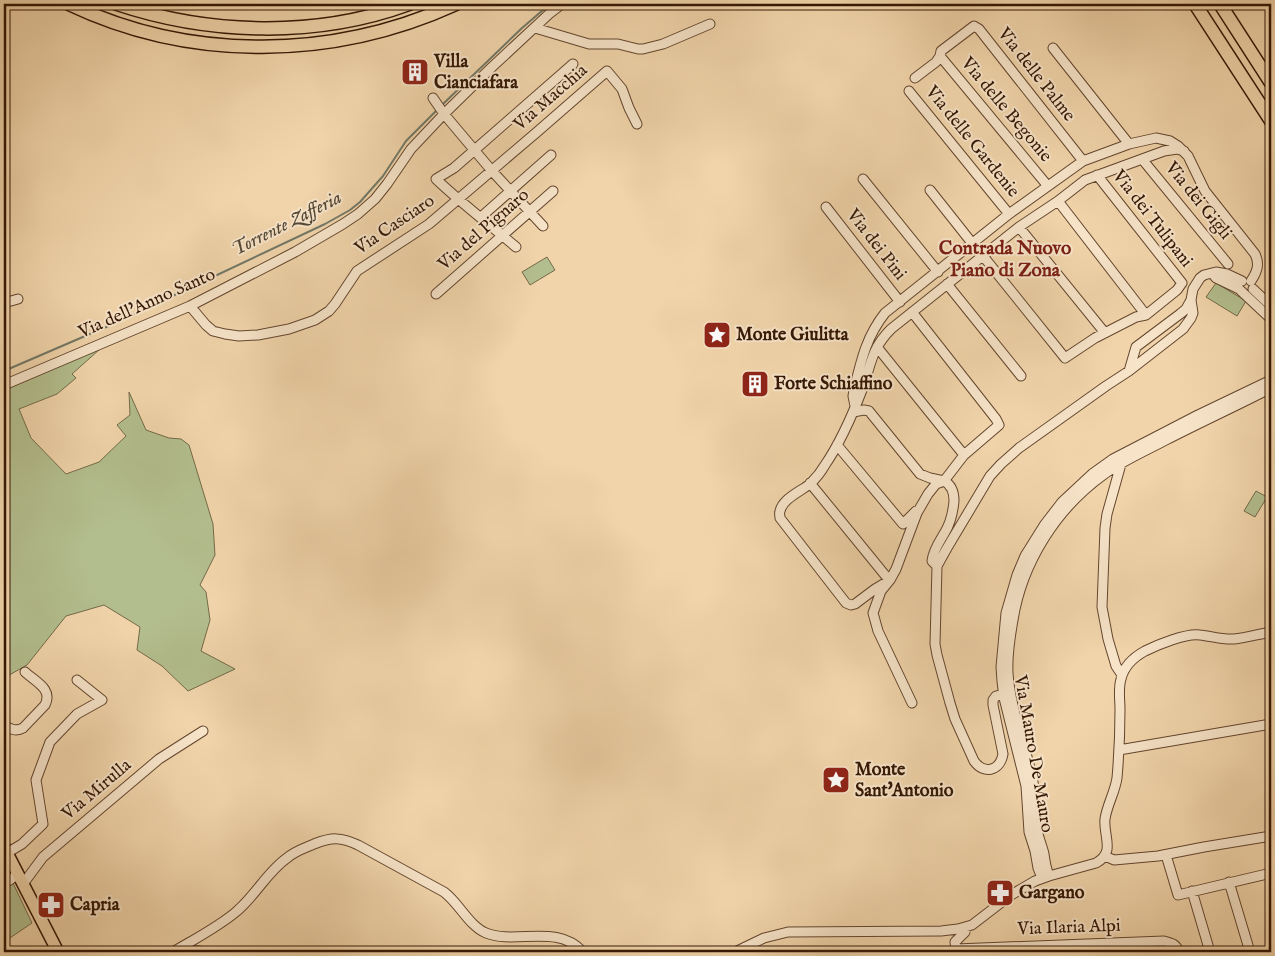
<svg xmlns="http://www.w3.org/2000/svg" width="1275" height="956" font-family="'IM FELL English',serif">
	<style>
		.green { fill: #b3be8e; stroke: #746a49 }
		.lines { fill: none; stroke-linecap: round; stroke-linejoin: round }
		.stream { stroke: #727867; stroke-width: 2 }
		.minor-casing { stroke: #63462e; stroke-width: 11 }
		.major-casing { stroke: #341704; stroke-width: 14 }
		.highway-casing { stroke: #341704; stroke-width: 15 }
		.minor { stroke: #f6e3c8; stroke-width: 9 }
		.major { stroke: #f1d4aa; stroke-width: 11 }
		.highway { stroke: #f1d4aa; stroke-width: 12 }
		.labels { text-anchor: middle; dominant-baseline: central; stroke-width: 4; stroke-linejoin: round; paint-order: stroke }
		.poi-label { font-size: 18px; font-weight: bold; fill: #341704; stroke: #f6e3c8; text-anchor: start }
		.street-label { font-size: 18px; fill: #341704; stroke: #f6e3c8 }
		.water-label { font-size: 19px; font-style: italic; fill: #534736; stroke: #f6e3c8 }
		.neighbourhood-label { font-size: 19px; font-weight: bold; fill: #7a1f14; stroke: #f6e3c8 }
	</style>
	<rect width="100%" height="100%" fill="#f1d4aa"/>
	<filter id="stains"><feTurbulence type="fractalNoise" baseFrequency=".004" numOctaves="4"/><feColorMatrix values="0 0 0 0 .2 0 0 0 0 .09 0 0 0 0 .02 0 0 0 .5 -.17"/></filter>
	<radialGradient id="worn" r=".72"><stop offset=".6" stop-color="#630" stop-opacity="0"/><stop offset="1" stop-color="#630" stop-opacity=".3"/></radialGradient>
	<!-- green -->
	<path class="green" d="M547,257l8,13 -25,15 -8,-13z
		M1216,283l30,18 -9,15 -31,-19z
		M100,349l-28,25 4,4 -19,16 -38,15 12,29 35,36 33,-12 27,-26 -9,-11 13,-10 -1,-23 17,38 23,8 12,1 8,6 24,79 2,31 -15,30 6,7 4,28 -9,31 34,18 -47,22 -26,-25 -25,-16 3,-23 -36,-22 -38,11 -39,49 -23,13v-265l5,-16 -4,-7z
		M1256,491l11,6 -12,20 -11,-6z
		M12,881l20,42 -28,19v-55z"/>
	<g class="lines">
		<!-- stream -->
		<path class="stream" d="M442,105l80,-77 28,-24
			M4,371l109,-47 212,-100 25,-14 10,-8 23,-26 23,-35 31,-31"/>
		<defs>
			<path id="minor" d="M535,28l54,16h29l20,5h5l20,-5 47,-20
				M1053,48l76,96
				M940,56l107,129
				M915,78l21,-16 4,-6 1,-5 33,-25 5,3 104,132
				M909,91l100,123
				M433,98l11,16 48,57 51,55
				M1142,159l86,105
				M863,179l75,93
				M930,190l42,53
				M1058,201l88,114
				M826,207l74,95
				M481,217l70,-62
				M1019,227l86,106
				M516,247c-27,-23 -55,-44 -80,-68l18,-11 119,-104
				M983,256l82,102 30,-20 41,-21 10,-2 31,-25 5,-7 -85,-108
				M1212,273l4,5 23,11 32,30
				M947,284l74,92
				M1253,289l18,17
				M436,294l117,-103
				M4,303l14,-4
				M190,306l16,19 7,6 12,3 14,2 19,-1 31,-6 26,-9 14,-9 6,-7 22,-33 72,-47 108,-92 70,-61 15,18 7,19 8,16
				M877,347l87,108
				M1129,371l7,-24 44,-33 6,-5 5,-9
				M4,385l186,-79 105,-54 48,-28 15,-10 17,-15 12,-15 24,-35 33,-35 48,-47 57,-53 13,-10
				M855,406l-2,-10 1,-6c7,-29 12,-53 31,-77l124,-99 74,-53 46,-17 27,-6 14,3 8,5 10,10 17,35 50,63c5,10 2,18 -4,27
				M853,412l11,-2 5,1 51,63 10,4 14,3 20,-26 35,-30 -3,-6 -84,-107
				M837,445l66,79 13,-13
				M1120,462l1,2 -14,50 -2,14 -3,79 6,32 8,27 6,9
				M810,483l75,92 5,5 -15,9 -20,15 -4,1 -5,-2 -66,-85c0,-2 -1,-5 0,-7 3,-13 22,-20 31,-28 5,-5 10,-11 14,-18 15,-22 27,-49 37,-75 9,-25 9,-41 29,-61l128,-102 39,-26 27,-21 79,-29 13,-2 7,2
				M1004,694l-8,2 -3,4v5l10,49c-3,17 -19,21 -29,7l-19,-42 -5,-16 -13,-48 -2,-11 2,-78 10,-18 43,-72 11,-12 18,-16 87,-62 23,-15 54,-42 8,-11 2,-5 -2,-13 2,-11 7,-11 4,-3 12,-3 11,2 15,7
				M912,703l-34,-72 -5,-18 8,-22 9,-11 6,-11 21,-56 11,-19 8,-10 8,-3c8,4 10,11 10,20 -1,11 -3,21 -9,31 -5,9 -12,18 -13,29l5,5
				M4,725c6,4 12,7 19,3l22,-23c8,-16 -9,-23 -20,-33
				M1119,750l152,-26
				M7,853l15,-9 21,-20 -7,-44 14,-38 27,-28 25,-14 -25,-20
				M1166,855l12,40 93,-22
				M1105,856l9,4 44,-4 46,-9 67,-11
				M1049,876c-3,-8 -4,-14 -5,-22 -2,-9 -6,-17 -7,-25 -3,-18 -1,-36 -5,-53 -8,-34 -22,-70 -24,-103 -1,-18 2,-36 5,-53 9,-57 43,-111 90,-145 19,-14 42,-24 63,-35 35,-18 70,-34 105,-52
				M1042,878l-4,-10 -3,-17 -6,-19 -3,-46 -22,-88 -2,-17 -1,-14 5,-54 11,-38 8,-19 20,-32 17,-22 30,-28 21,-15 85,-44 73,-35
				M1229,882l21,70
				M4,884l14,-10
				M23,884l20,-27 116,-98 44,-28
				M1192,891l18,61
				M179,949l28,3
				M956,949l208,-8c8,2 12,3 15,11
				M173,952c20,-12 47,-26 64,-41 19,-16 30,-39 50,-53 8,-7 18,-10 27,-14 18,-7 27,-7 44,1l86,47c15,11 25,34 42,41 30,12 71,-10 97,19
				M735,952l29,-14 24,-6 153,-1 17,-2 14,-4 39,-30 24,-14 14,-5 47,-13c20,-11 7,-27 9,-44 2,-14 10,-27 12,-41 2,-23 3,-46 3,-69 0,-9 -2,-20 1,-30 3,-13 13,-22 24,-28 12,-6 41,-18 55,-16 11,1 22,5 34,4 12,-1 25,-5 37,-7
				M954,952l2,-3 -1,-7 10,-10 1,-5"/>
			<path id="major" d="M4,847l54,105"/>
			<path id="highway" d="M69,4c122,58 264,56 387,0
				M117,4c93,31 199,34 292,0
				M1195,4l76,117
				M1220,4l51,79"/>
		</defs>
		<!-- minor casing -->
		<use href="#minor" class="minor-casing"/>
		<!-- major casing -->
		<use href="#major" class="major-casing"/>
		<!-- highway casing -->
		<use href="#highway" class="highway-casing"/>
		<!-- minor -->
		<use href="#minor" class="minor"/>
		<!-- major -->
		<use href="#major" class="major"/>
		<!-- highway -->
		<use href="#highway" class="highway"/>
	</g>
	<!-- icons -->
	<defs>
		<symbol id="building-square" viewBox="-11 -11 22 22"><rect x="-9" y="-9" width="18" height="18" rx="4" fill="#8f2418" stroke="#f6e3c8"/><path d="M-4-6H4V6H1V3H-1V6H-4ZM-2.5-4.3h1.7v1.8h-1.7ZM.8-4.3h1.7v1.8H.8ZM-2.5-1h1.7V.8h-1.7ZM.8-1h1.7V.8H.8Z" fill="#fff"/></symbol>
		<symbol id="sight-square" viewBox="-11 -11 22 22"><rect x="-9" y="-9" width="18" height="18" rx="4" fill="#8f2418" stroke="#f6e3c8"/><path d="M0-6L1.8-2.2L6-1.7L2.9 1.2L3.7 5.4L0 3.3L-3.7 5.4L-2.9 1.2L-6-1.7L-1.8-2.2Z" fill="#fff"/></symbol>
		<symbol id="pharmacy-square" viewBox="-11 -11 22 22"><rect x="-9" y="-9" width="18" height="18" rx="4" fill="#8f2418" stroke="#f6e3c8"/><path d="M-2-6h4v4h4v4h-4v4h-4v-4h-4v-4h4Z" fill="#fff"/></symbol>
	</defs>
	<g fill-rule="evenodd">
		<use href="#building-square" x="399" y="56" width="32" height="32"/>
		<use href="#sight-square" x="701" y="319" width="32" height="32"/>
		<use href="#building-square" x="739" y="368" width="32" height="32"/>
		<use href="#sight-square" x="820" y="764" width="32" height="32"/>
		<use href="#pharmacy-square" x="984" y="877" width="32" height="32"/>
		<use href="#pharmacy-square" x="35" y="889" width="32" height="32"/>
	</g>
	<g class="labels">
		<!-- poi labels -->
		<g class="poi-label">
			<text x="434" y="62">Villa<tspan x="434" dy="21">Cianciafara</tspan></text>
			<text x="736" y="335">Monte Giulitta</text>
			<text x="774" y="384">Forte Schiaffino</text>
			<text x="855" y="770">Monte<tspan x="855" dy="21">Sant'Antonio</tspan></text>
			<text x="1019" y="893">Gargano</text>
			<text x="70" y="905">Capria</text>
		</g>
		<!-- street labels -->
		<g class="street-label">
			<text transform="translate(1036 75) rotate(52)">Via delle Palme</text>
			<text transform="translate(551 98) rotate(-41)">Via Macchia</text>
			<text transform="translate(1006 110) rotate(50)">Via delle Begonie</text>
			<text transform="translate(972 142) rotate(51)">Via delle Gardenie</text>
			<text transform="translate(1198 201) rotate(51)">Via dei Gigli</text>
			<text transform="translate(1152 219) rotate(52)">Via dei Tulipani</text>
			<text transform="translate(395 225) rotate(-34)">Via Casciaro</text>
			<text transform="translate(484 230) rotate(-41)">Via del Pignaro</text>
			<text transform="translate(876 245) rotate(52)">Via dei Pini</text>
			<text transform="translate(147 304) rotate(-24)">Via dell'Anno Santo</text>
			<text transform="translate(1033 754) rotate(80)">Via Mauro De Mauro</text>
			<text transform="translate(97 790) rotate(-40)">Via Mirulla</text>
			<text transform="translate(1069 928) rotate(-2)">Via Ilaria Alpi</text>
		</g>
		<!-- water labels -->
		<g class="water-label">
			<text transform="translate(287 224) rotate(-27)">Torrente Zafferia</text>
		</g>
		<!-- neighbourhood labels -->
		<g class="neighbourhood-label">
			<text x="1005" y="249">Contrada Nuovo<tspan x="1005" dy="22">Piano di Zona</tspan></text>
		</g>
	</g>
	<!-- margin -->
	<rect width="1275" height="956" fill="none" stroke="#f1d4aa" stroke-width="20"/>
	<rect x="5" y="5" width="1265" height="946" fill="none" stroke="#341704" stroke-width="2.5"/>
	<rect x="10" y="10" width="1255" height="936" fill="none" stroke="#341704"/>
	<rect width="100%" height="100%" filter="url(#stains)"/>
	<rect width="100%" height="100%" fill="url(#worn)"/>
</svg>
